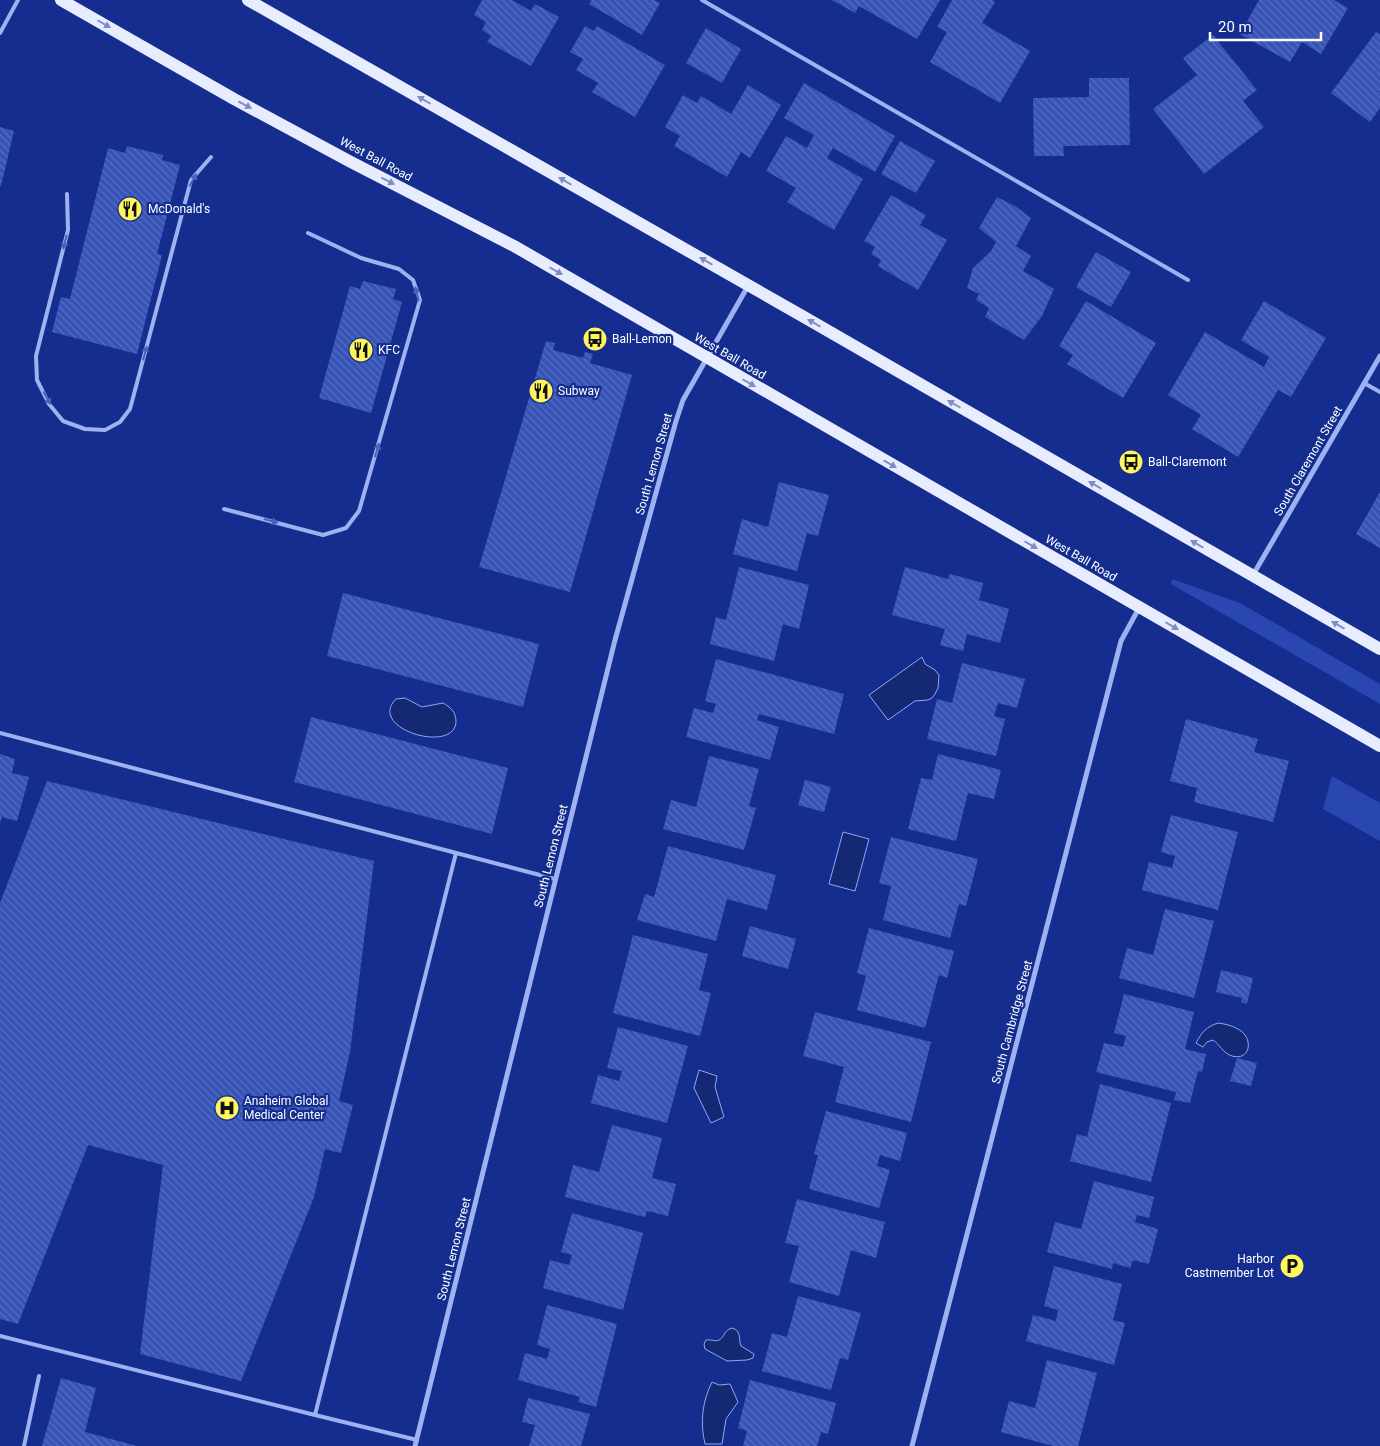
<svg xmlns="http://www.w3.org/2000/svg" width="1380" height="1446" font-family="Roboto,sans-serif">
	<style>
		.green { fill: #2a46b0 }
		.water { fill: #152873; stroke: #90a8f4 }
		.building { fill: url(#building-back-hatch) }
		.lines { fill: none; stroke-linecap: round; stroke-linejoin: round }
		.lane { stroke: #9eb1f1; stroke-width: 4 }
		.street { stroke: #9eb1f1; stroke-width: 5 }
		.primary { stroke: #e8ecff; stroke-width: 12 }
		.oneway { fill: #7e8cc7 }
		.oneway2 { fill: #4b62b6 }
		.labels { text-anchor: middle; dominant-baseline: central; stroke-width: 4.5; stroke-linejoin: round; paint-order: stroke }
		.street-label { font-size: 12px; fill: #fff; stroke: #142d8f }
		.poi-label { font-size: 12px; fill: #fff; stroke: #142d8f; text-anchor: start }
	</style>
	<defs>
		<pattern id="building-back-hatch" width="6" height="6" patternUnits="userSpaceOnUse" patternTransform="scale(1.25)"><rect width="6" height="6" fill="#3753b6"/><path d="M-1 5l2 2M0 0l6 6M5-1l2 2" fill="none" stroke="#556dc1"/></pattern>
	</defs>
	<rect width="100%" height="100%" fill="#142d8f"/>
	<!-- green -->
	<path class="green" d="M1172,579l68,24 140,81v20l-209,-120z
		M1332,776l48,27v38l-57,-32z"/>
	<!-- water -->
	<path class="water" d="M922,657l3,7 10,6 4,5 -1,13 -3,6 -3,4 -4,2 -13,1 -27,19 -19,-25z
		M405,698l17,9 21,-4c7,4 13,9 13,18 0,34 -90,8 -60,-22z
		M843,832l26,7 -14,52 -26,-7z
		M1218,1023c8,1 16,3 23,8 13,10 8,30 -9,25 -9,-3 -12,-11 -19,-16l-6,2 -4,5 -7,-4c6,-11 10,-16 22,-20z
		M699,1070l18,6 -2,11 9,30 -13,6 -17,-35z
		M732,1328c10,3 6,10 9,18l13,8 -1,4 -6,2 -20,1 -22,-12 -1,-5 2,-4c4,-1 10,2 13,0 6,-3 4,-9 13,-12z
		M712,1382l7,3 11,-1 8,18 -12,17 -4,25h-17c-5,-21 -3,-42 7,-62z"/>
	<!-- building -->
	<path class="building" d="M482,0h30l19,11 4,-7 24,13 -28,49 -44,-24 4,-6 -9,-6 4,-8 -12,-7z
		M591,0h63l6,3 -18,32 -53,-31z
		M832,0h108l-23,39 -58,-33 -4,7z
		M952,0h40l3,2 -13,21 48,28 -30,52 -70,-41 17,-30 -10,-5z
		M1259,0h75l14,8 -27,46 -19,-12 -12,20 -50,-28z
		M585,26l9,5 3,-5 68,39 -30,52 -43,-25 6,-9 -22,-13 7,-11 -13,-7z
		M706,28l35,21 -19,34 -36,-20z
		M1376,32l4,2v74l-10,14 -39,-29z
		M1213,35l44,55 -14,11 21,26 -60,47 -51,-65 44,-34 -14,-17z
		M1089,78h40l1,67 -67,1 1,10h-30l-1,-58 56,-1z
		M804,83l91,53 -20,36 -42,-24 -6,10 36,21 -29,51 -47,-28 9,-14 -30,-17 20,-35 21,12 7,-13 -30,-17z
		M748,85l33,20 -31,53 -9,-6 -14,25 -53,-31 6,-10 -15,-9 18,-32 14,8 4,-7 30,18z
		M0,127l14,4 -13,55h-1z
		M900,141l35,20 -19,32 -35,-19z
		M127,146l36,9 -1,5 18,5 -23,89 5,1 -25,99 -85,-22 9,-35 9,2 38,-151 17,5z
		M891,195l35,20 -6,10 27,15 -29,50 -40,-24 3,-6 -10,-6 4,-7 -11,-6z
		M997,197l18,9 16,12 -15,28 15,10 -8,15 31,18 -12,27 -18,24 -39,-23 4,-9 -13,-8 3,-6 -12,-6 6,-20 18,-17 5,-9 -17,-14z
		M1096,252l35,20 -20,35 -35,-20z
		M363,281l33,8 -3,10 9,3 -31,111 -52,-15 31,-112 10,3z
		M1086,301l70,42 -33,55 -56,-34 6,-9 -14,-9z
		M1264,301l62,37 -35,59 -13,-7 -40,67 -46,-28 9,-14 -33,-20 37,-63 59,35 5,-10 -28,-17z
		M546,341l9,2 -2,7 30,8 2,-6 8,2 -3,9 42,12 -62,217 -91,-25z
		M779,482l50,13 -11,41 -11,-3 -10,38 -64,-17 9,-35 26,8z
		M1380,492v56l-24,-14z
		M739,567l70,18 -10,44 -16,-5 -9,37 -64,-17 6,-27 10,3z
		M905,567l43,12 2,-5 33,9 -4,17 30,9 -9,34 -33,-9 -4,17 -23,-6 5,-16 -53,-14z
		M343,593l196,51 -16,63 -196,-51z
		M716,659l128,35 -10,40 -75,-20 -2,6 22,7 -9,33 -84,-23 8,-29 19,5 3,-9 -11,-3z
		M962,663l63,16 -8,29 -19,-5 -4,13 11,3 -9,37 -69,-17 10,-40 15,4z
		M311,717l197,51 -16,66 -198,-52z
		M1186,719l72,20 -4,13 35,9 -16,61 -79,-20 3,-14 -27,-7z
		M0,754l15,5 -3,14 17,4 -12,44 -15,-4 -2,6z
		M938,754l63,16 -7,29 -26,-6 -12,48 -48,-12 13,-51 11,2z
		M709,756l50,13 -10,37 7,2 -12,42 -81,-21 8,-29 25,7z
		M805,780l26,7 -7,25 -26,-7z
		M47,781l327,80 -24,191 -11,49 14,4 -12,48 -16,-4 -11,48 -73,184 -101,-27 23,-189 -75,-20 -70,179 -18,-5v-416z
		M1171,815l67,17 -20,78 -76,-20 7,-28 23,6 3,-12 -14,-4z
		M891,837l87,22 -12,47 -7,-2 -9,34 -67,-18 8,-34 -12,-3z
		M668,846l108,29 -9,35 -40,-11 -11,42 -79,-21 8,-26 9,3z
		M1165,909l49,12 -20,77 -75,-20 8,-30 26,7z
		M750,926l46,13 -8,30 -46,-13z
		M869,928l85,23 -7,27 -8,-3 -14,53 -68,-18 9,-34 -9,-3z
		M633,935l75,19 -9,36 12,3 -11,43 -87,-23z
		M1221,970l32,8 -6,26 -6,-2 1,-4 -26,-6z
		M1124,994l70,18 -9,37 21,5 -4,18 -4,-1 -8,32 -16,-3 2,-8 -80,-20 8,-29 19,4 3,-11 -12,-3z
		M815,1012l116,30 -20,80 -76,-20 9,-35 -41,-11z
		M618,1027l70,19 -21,77 -76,-20 7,-28 21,6 3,-10 -15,-3z
		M1237,1058l20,5 -6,23 -21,-5z
		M1100,1084l71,19 -20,79 -81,-21 7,-27 10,3z
		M826,1111l81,22 -7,28 -20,-6 -3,11 13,4 -11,38 -70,-19 9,-34 -4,-1z
		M612,1125l50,13 -10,40 24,6 -8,32 -21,-5 -2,6 -80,-20 8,-32 26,7z
		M1094,1181l60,16 -5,21 -12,-3 -2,7 23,7 -9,35 -16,-4 -3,8 -17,-5 -1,6 -65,-17 8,-30 26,7z
		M797,1199l88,23 -9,36 -25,-8 -12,46 -50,-14 10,-36 -14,-3z
		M572,1213l71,20 -20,77 -80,-22 7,-28 19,5 3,-10 -11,-3z
		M1054,1266l68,18 -9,36 12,3 -11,42 -88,-24 7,-26 23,6 2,-11 -14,-4z
		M798,1296l63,17 -13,47 -8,-2 -9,32 -69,-19 10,-38 15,4z
		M547,1305l70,19 -21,83 -18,-5 2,-5 -62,-17 7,-27 22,6 3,-10 -13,-4z
		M1047,1360l50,13 -19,73h-25l-52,-14 8,-31 26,7z
		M61,1378l35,10 -11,44 52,14h-95z
		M750,1380l86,23 -8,31 -7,-2 -4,14h-74l4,-15 -9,-3z
		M528,1398l62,16 -9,32h-52l6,-21 -13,-3z"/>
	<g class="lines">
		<!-- lane -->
		<path class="lane" d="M702,0l486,280
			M0,33l18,-33
			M67,194l1,36 -32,126 1,24 12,24 14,17 22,8 20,1 15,-8 10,-13 61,-229 20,-23
			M1364,383l16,9
			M224,509l99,26 23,-7 13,-17 61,-211 -7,-20 -14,-11 -38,-11 -53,-25
			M0,733l555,146
			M0,1336l315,79
			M417,1440l-102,-25 141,-562
			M24,1446l15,-70"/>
		<!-- street -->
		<path class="street" d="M1253,575l127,-219
			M415,1446l200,-806 61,-219 7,-21 65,-114
			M912,1446l209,-805 18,-33"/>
		<!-- primary -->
		<path class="primary" d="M61,0l173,99 115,62 165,85 866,500
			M248,0l556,317 576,332"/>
	</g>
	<!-- one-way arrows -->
	<defs><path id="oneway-solid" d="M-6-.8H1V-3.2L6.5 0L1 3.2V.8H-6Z" transform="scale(1.25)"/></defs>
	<g class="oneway">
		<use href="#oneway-solid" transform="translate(104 24) rotate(30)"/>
		<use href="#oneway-solid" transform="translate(424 100) rotate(-150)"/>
		<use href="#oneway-solid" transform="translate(245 105) rotate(28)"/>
		<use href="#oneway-solid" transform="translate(388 181) rotate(27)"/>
		<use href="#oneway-solid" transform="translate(565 181) rotate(-150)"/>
		<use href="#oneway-solid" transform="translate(706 261) rotate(-150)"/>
		<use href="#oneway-solid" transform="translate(556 271) rotate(30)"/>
		<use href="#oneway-solid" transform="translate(814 323) rotate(-150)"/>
		<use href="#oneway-solid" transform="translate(749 383) rotate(30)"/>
		<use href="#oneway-solid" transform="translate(954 404) rotate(-150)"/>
		<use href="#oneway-solid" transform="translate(890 464) rotate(30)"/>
		<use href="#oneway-solid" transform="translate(1095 485) rotate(-150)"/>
		<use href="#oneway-solid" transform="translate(1197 544) rotate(-150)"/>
		<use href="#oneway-solid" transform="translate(1031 545) rotate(30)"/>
		<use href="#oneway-solid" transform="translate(1338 625) rotate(-150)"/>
		<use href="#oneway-solid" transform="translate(1172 626) rotate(30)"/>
	</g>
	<g class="oneway2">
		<use href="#oneway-solid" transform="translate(193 180) rotate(-61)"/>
		<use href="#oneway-solid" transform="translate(65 242) rotate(104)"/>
		<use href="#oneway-solid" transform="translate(417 294) rotate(-104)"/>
		<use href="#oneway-solid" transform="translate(145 353) rotate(-75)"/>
		<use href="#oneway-solid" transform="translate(47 398) rotate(61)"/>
		<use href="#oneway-solid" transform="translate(377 450) rotate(-74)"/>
		<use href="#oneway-solid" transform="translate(271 521) rotate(15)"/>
	</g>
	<!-- icons -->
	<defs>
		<symbol id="restaurant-disc" viewBox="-11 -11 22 22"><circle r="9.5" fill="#fff65e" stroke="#142d8f"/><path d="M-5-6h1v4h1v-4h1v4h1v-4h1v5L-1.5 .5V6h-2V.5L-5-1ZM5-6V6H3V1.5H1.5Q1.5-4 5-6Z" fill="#111"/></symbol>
		<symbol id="bus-disc" viewBox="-11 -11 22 22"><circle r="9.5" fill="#fff65e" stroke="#142d8f"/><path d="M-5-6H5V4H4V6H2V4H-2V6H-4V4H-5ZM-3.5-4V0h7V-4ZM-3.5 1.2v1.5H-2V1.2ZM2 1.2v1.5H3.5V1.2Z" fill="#111"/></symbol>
		<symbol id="hospital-disc" viewBox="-11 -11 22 22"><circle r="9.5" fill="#fff65e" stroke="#142d8f"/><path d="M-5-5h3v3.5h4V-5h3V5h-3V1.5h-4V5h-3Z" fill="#111"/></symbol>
		<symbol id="parking-disc" viewBox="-11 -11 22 22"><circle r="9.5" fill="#fff65e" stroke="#142d8f"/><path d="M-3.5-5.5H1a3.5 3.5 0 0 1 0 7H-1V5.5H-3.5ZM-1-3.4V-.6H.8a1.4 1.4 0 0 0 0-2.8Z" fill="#111"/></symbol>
	</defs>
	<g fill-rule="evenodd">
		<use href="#restaurant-disc" x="116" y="195" width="28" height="28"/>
		<use href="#bus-disc" x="581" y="325" width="28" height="28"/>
		<use href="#restaurant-disc" x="347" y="336" width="28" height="28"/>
		<use href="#restaurant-disc" x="527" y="377" width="28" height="28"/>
		<use href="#bus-disc" x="1117" y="448" width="28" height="28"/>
		<use href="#hospital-disc" x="213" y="1094" width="28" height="28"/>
		<use href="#parking-disc" x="1278" y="1252" width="28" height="28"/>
	</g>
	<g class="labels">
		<!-- street labels -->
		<g class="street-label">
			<text transform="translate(376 159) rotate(28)">West Ball Road</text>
			<text transform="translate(730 356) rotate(30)">West Ball Road</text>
			<text transform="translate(1308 461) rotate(-60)">South Claremont Street</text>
			<text transform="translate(654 464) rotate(-74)">South Lemon Street</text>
			<text transform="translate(1081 558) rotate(30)">West Ball Road</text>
			<text transform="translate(551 856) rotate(-76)">South Lemon Street</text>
			<text transform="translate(1012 1022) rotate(-75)">South Cambridge Street</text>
			<text transform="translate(454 1249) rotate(-76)">South Lemon Street</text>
		</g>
		<!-- poi labels -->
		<g class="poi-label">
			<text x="148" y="209">McDonald's</text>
			<text x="612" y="339">Ball-Lemon</text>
			<text x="378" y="350">KFC</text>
			<text x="558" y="391">Subway</text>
			<text x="1148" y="462">Ball-Claremont</text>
			<text x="244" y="1101">Anaheim Global<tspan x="244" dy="14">Medical Center</tspan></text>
			<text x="1274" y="1259" text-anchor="end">Harbor<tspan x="1274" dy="14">Castmember Lot</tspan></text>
		</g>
	</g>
	<!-- scale -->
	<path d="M1210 32v8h111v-8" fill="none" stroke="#ffffff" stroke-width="2.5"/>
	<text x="1218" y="32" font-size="15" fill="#ffffff" stroke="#142d8f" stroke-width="4" paint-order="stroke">20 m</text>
</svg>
